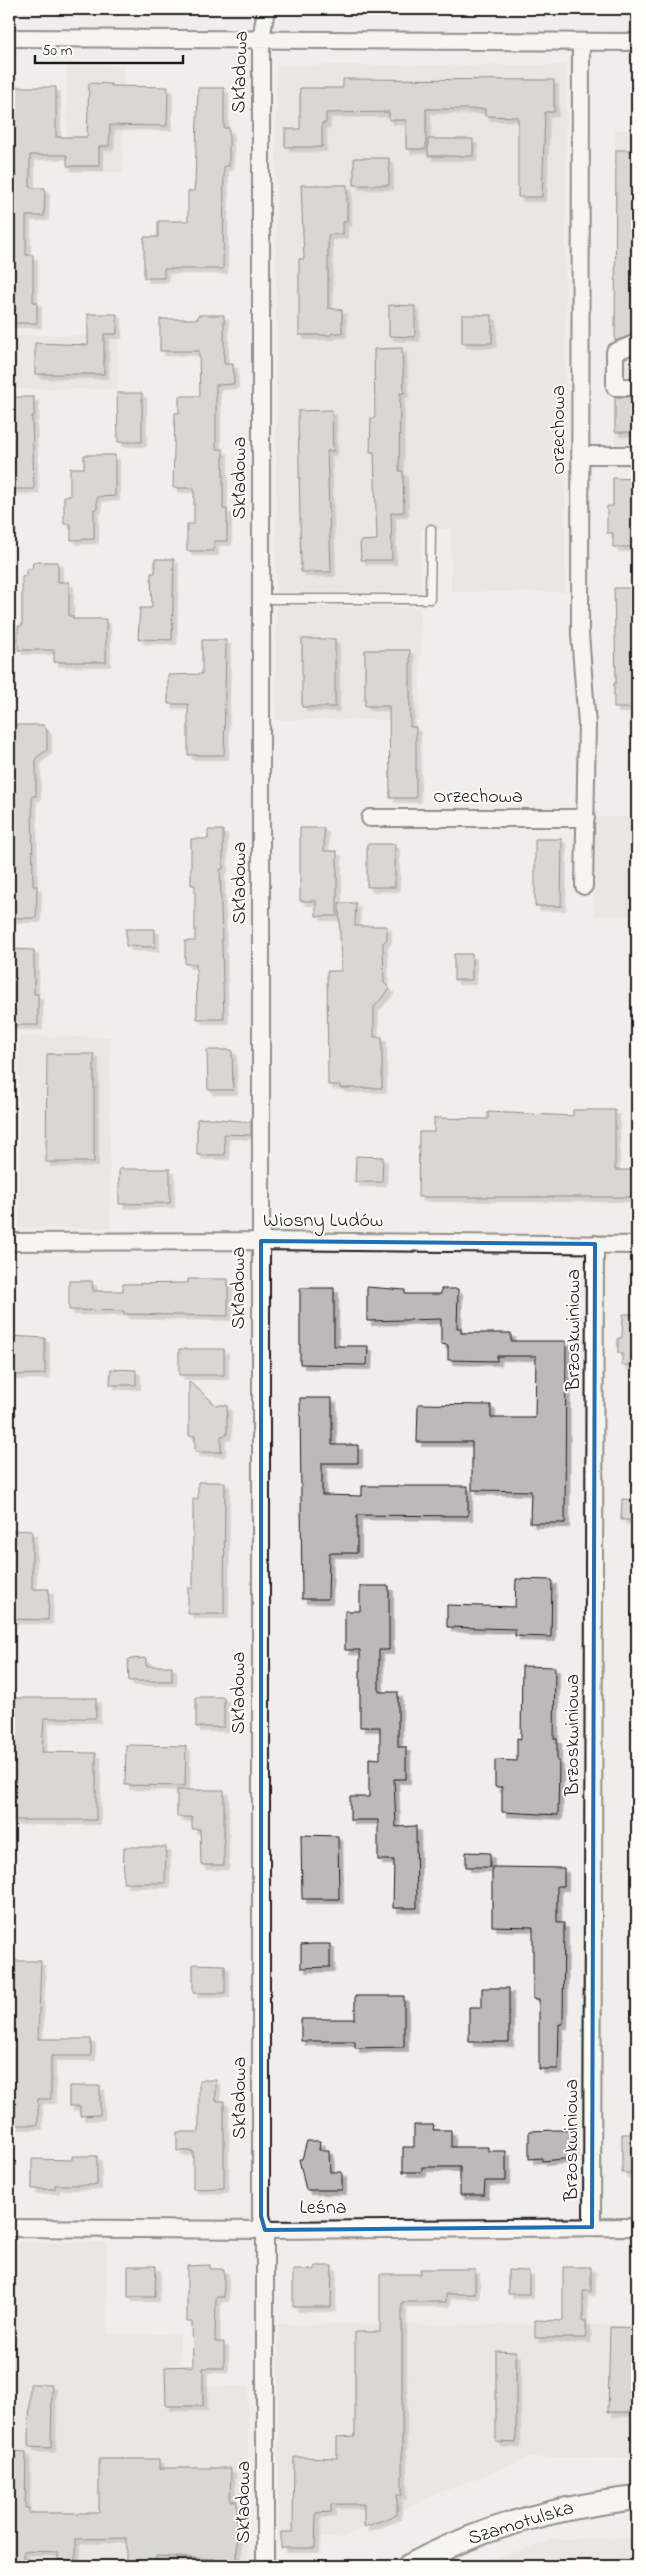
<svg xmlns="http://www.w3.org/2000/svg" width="646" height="2575" font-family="'Indie Flower',sans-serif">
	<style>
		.built { fill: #e0deda }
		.building { fill: #bbbab6; stroke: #1c1c1c; filter: url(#shadow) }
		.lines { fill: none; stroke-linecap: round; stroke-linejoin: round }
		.lane-casing { stroke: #1c1c1c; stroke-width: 11 }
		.street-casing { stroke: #1c1c1c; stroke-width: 20 }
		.secondary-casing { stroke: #1c1c1c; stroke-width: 26 }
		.lane { stroke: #fdfcf7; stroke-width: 8 }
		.street { stroke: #fdfcf7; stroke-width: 16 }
		.secondary { stroke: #fdfcf7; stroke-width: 22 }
		.marked { fill: none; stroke: #1f6fb2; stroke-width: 4; stroke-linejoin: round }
		.labels { text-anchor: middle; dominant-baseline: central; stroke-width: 4; stroke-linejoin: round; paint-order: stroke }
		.street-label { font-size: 20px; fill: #1c1c1c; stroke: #fdfcf7 }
	</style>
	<defs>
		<filter id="shadow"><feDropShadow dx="4.5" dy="4.5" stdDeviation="0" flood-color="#0004"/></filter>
	</defs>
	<rect width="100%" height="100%" fill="#f0eeea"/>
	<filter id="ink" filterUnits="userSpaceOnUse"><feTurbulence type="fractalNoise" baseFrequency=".02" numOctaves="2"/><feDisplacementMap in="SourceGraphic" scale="10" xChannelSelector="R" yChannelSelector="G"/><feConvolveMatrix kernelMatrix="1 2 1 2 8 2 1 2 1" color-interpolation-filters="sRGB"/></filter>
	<g filter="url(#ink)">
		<!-- built -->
		<path class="built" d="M67,64l56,1v107h-56z
			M276,65h290l-1,527h-114v-63h-30v63h-145z
			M615,130h22v337h-22z
			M9,335h109v54h-109z
			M276,606l145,1 -1,113h-144z
			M595,817h42v99h-43z
			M19,1036l91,1v191h-91z
			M9,2242h98v91l73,1v52h68v180h-239z
			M278,2324l359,1v133h-108l-95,37 -91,43 -65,-1z
			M637,2538v28h-159l15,-7 63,-20z"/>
		<!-- building -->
		<path class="building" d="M343,79l211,1v32h-9l-3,85h-24v-80l-33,-1v-7h-59v40h-20v-29h-17v-8l-63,1v10h-4v24h-37v-18h15v-41h43z
			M89,83l22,1v2l57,1 -1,39 -57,-1 -1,21h-10v20h-32v-11h-37v33h15l-1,28h-18v39h7v47h4v21h-28v-21h4v-33h-4v-27h3l-3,-155h47v50h31z
			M198,88h26v40h5v38h-5l-1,103h-59v9h-20v-41h14v-16h30v-30h6l1,-9z
			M428,139h45v17h-45z
			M616,150h21v183l-22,8z
			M354,158h35v27h-35z
			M301,185h46v37h-4v12l-15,1v73l14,2v23h-10l-1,2h-32v-76h5z
			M389,305l26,1v31l-26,-1z
			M88,314h29v20h-13v40h-69v-31l53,2z
			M198,315h26v49h9l1,20 -18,1v64h7v60h4v32h-13v10h-27v-27h7v-36h-21l2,-75h4v-17h21l-1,-45h-39v-32h38z
			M462,315h30v28h-30z
			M402,348l2,45h-4l-1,78h4l1,41 -13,1 1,47h-31l-1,-19 17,-1 -3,-88h-4l1,-34h4l-1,-69z
			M117,393h25v49h-24z
			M9,397h25v19h-2l2,73h-25z
			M615,397h22v35h-22z
			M332,410l1,41h-6l4,121h-30l-3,-161z
			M84,455h31v41l-18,1v12h-3v30l-23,1v-16h-7v-28h6v-28h14z
			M613,478l24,1v68h-24v-14h-6v-27h6z
			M155,559h19l-2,81 -34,-1 2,-31h12l-1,-35h4z
			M33,562h25v20h11v34h4v3h33v43h-52v-12h-36v-24h4v-50h4v-7h6z
			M614,588h23v120h-23v-25h2z
			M302,639h33v68h-33z
			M202,640h24l-2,115h-36v-51h-20v-29l34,-1z
			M365,650h45v77h6v71h-26l-1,-92h-24z
			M9,725h34l4,5v20l-11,8v38h-4l1,90h4l-1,32h-27v-85h4v-37h-3z
			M300,828h24v23h13v65h-21v-15h-16z
			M208,830h15v39h-3l4,150h-27l-1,-55h-11v-23h10v-56h-4v-46h17z
			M535,839h27l-1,67h-26z
			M367,844h28v43h-28z
			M339,903h17l-1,23h32v13l-4,4 1,40 6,6 -16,18v30h8v51h-42v-3h-12l-1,-114h14z
			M126,929h29v18l-29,-1z
			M9,949l25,1v44h4v31h-29z
			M454,954h18v26h-18z
			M207,1050h25l1,40h-25z
			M47,1054h47v108h-48z
			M573,1110h42v60h22v27h-219l1,-65h15v-14l54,1v-7l85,4z
			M208,1118l43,4v13l-27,-1 1,21h-28v-36z
			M356,1156l27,1 -1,25h-27z
			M119,1169h51v34l-51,1z
			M188,1279h40v37l-104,-2v-3l-55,-1v-29h23l1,10h30v-7l65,-1z
			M367,1287l38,3v4h36v-5h17l-1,39h4v5h50v8h55l-1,182h-35l1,-32 -59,-1v-48h-55l1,-38 73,1v13h44l1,-62h-39v5l-49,-1v-15l-7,-1v-25l-74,2z
			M300,1288h34v58h34l-1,19 -67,-1z
			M623,1314h14v51h-15v-12h-4v-15h4z
			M9,1336l36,2v36l-36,1z
			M179,1349h45v26h-45z
			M111,1369l25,1v15h-26z
			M189,1381l27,24h11v30l-6,1v16h-26v-16h-6z
			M300,1398h32v47h26v18h-36v32l40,1v-10h106v30l-111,-1v38h-28l-1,46h-26z
			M198,1482h27l-1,132h-36v-26h5v-89h5z
			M622,1499l15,1v20h-16z
			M9,1530l23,1v58h17l-1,31 -39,-1z
			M516,1579l36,1 -1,57 -36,-1v-7l-68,-2v-22l68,2z
			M360,1586h29v64h-10v42h19v55h8v32h-12l2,48 20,-1 1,82h-24l1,-48h-16v-40h-28v-23h19v-39l11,1v-32h-20v-77h-15v-39h15z
			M146,1658v8h26v15h-43l-1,-22z
			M522,1666l33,1 -1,72h3v22h2l-1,54 -56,-3v-25h-7v-27l22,1v-23l4,1z
			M196,1697h28v30h-28z
			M15,1698h81v20h-52l-2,34 54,1v67h-87v-31h6z
			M126,1745l60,1 -1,40 -60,-1z
			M177,1790h47v75h-23l-1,-36h-8v-12h-15z
			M301,1835l37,1 1,63h-37z
			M124,1847h42l-1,36h-42z
			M466,1852l24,1v14h-24z
			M492,1867l72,1v18h-7v37h7l-1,101h-4l-1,45h-19v-70h-6v-72l-41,-1z
			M313,1944h17v23l-29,1v-23z
			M10,1961h31l-3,78h53v17h-40v43h-13v26h-24l1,-26h-5z
			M193,1964l32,1v28h-32z
			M482,1988h27v54h-40v-35h13z
			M355,1996h49v51l-49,1v-7h-54v-22h54z
			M199,2080h17v21h8v87l-31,1v-38h-16v-19h22z
			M69,2086h31v29l-20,1v-10h-11z
			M414,2125h20l-1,5h18v17h37v4h18v30h-21l-1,14h-24v-28h-38v5h-19v-25h11z
			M557,2130l16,1v27l-31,3v-3l-13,1v-28z
			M622,2134h15v39h-15z
			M307,2141h13l-1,9h10l1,22h12v18h-36l-7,-31h3z
			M72,2156h25v29h-42v4h-23v-30l40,1z
			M210,2265v4h14v28h-8l-1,45h9v26h-21v38h-37l-1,-39 28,-1 -1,-44h-5v-56z
			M128,2266h28l-1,31h-27z
			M315,2266h17l-1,41h-38v-37h22z
			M563,2267h28v24h-8v30h3v17h-51v-18l28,1z
			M420,2269h55v25h-29v8h-44v193h-5v20l-33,12v-23h-33v8l-15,1 -1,35h-34v-16h12l1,-75 43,1v-21l18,-1v-104h25v-58h40z
			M508,2270l21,1v23h-21z
			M610,2327l27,1v84h-29z
			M496,2351l20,1v91l-20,-1z
			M30,2384h22l-1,64 -22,-1z
			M9,2451l17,1 -1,56h4v5h70v-54h60v9h72l-1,33h7v65h-22v-7l-59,-3v10h-30v-28l-50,1v21h-18v-8l-34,-1v15h-15z"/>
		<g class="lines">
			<defs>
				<path id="lane" d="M261,599h169l1,-70"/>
				<path id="street" d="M9,38l628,4
					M581,42l-1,592 7,91 -3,161
					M637,343l-22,9v35h22
					M580,455h57
					M370,818h216
					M9,1242l252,-1 376,4
					M592,2227l3,-983
					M9,2228l256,2 372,-3
					M265,2566v-336l-4,-14v-2176l5,-31"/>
				<path id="secondary" d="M409,2566c71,-39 148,-59 228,-68"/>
			</defs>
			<!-- lane casing -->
			<use href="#lane" class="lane-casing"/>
			<!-- street casing -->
			<use href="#street" class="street-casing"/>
			<!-- secondary casing -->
			<use href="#secondary" class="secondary-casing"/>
			<!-- lane -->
			<use href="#lane" class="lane"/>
			<!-- street -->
			<use href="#street" class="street"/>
			<!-- secondary -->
			<use href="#secondary" class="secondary"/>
		</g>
	</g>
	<!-- marked area -->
	<path d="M0 0H646V2575H0ZM261,1241l334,3 -3,983 -327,3 -4,-14z" fill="#f0eeea" fill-opacity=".55" fill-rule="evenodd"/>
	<path class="marked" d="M261,1241l334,3 -3,983 -327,3 -4,-14z"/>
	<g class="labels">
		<!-- street labels -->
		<g class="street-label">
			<text transform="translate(241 72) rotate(-88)">Składowa</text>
			<text transform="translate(559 430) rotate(-90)">Orzechowa</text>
			<text transform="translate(240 478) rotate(-90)">Składowa</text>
			<text x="478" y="797">Orzechowa</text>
			<text transform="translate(240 883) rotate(-90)">Składowa</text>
			<text x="323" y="1221">Wiosny Ludów</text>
			<text transform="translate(239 1288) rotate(-90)">Składowa</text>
			<text transform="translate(574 1330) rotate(-90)">Brzoskwiniowa</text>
			<text transform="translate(239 1693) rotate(-90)">Składowa</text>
			<text transform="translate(573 1735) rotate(-90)">Brzoskwiniowa</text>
			<text transform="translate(240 2098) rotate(-90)">Składowa</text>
			<text transform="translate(572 2140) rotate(-90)">Brzoskwiniowa</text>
			<text x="323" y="2208">Leśna</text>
			<text transform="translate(244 2502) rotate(-90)">Składowa</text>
			<text transform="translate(521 2524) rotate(-17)">Szamotulska</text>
		</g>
	</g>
	<!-- margin -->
	<rect width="646" height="2575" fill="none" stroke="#fdfcf7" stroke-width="30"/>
	<rect x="15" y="15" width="616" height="2545" fill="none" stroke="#1c1c1c" stroke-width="2" filter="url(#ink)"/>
	<!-- scale -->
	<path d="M35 55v8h148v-8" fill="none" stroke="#1c1c1c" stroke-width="2.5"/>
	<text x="42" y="55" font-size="15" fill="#1c1c1c" stroke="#fdfcf7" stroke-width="4" paint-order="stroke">50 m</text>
</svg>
